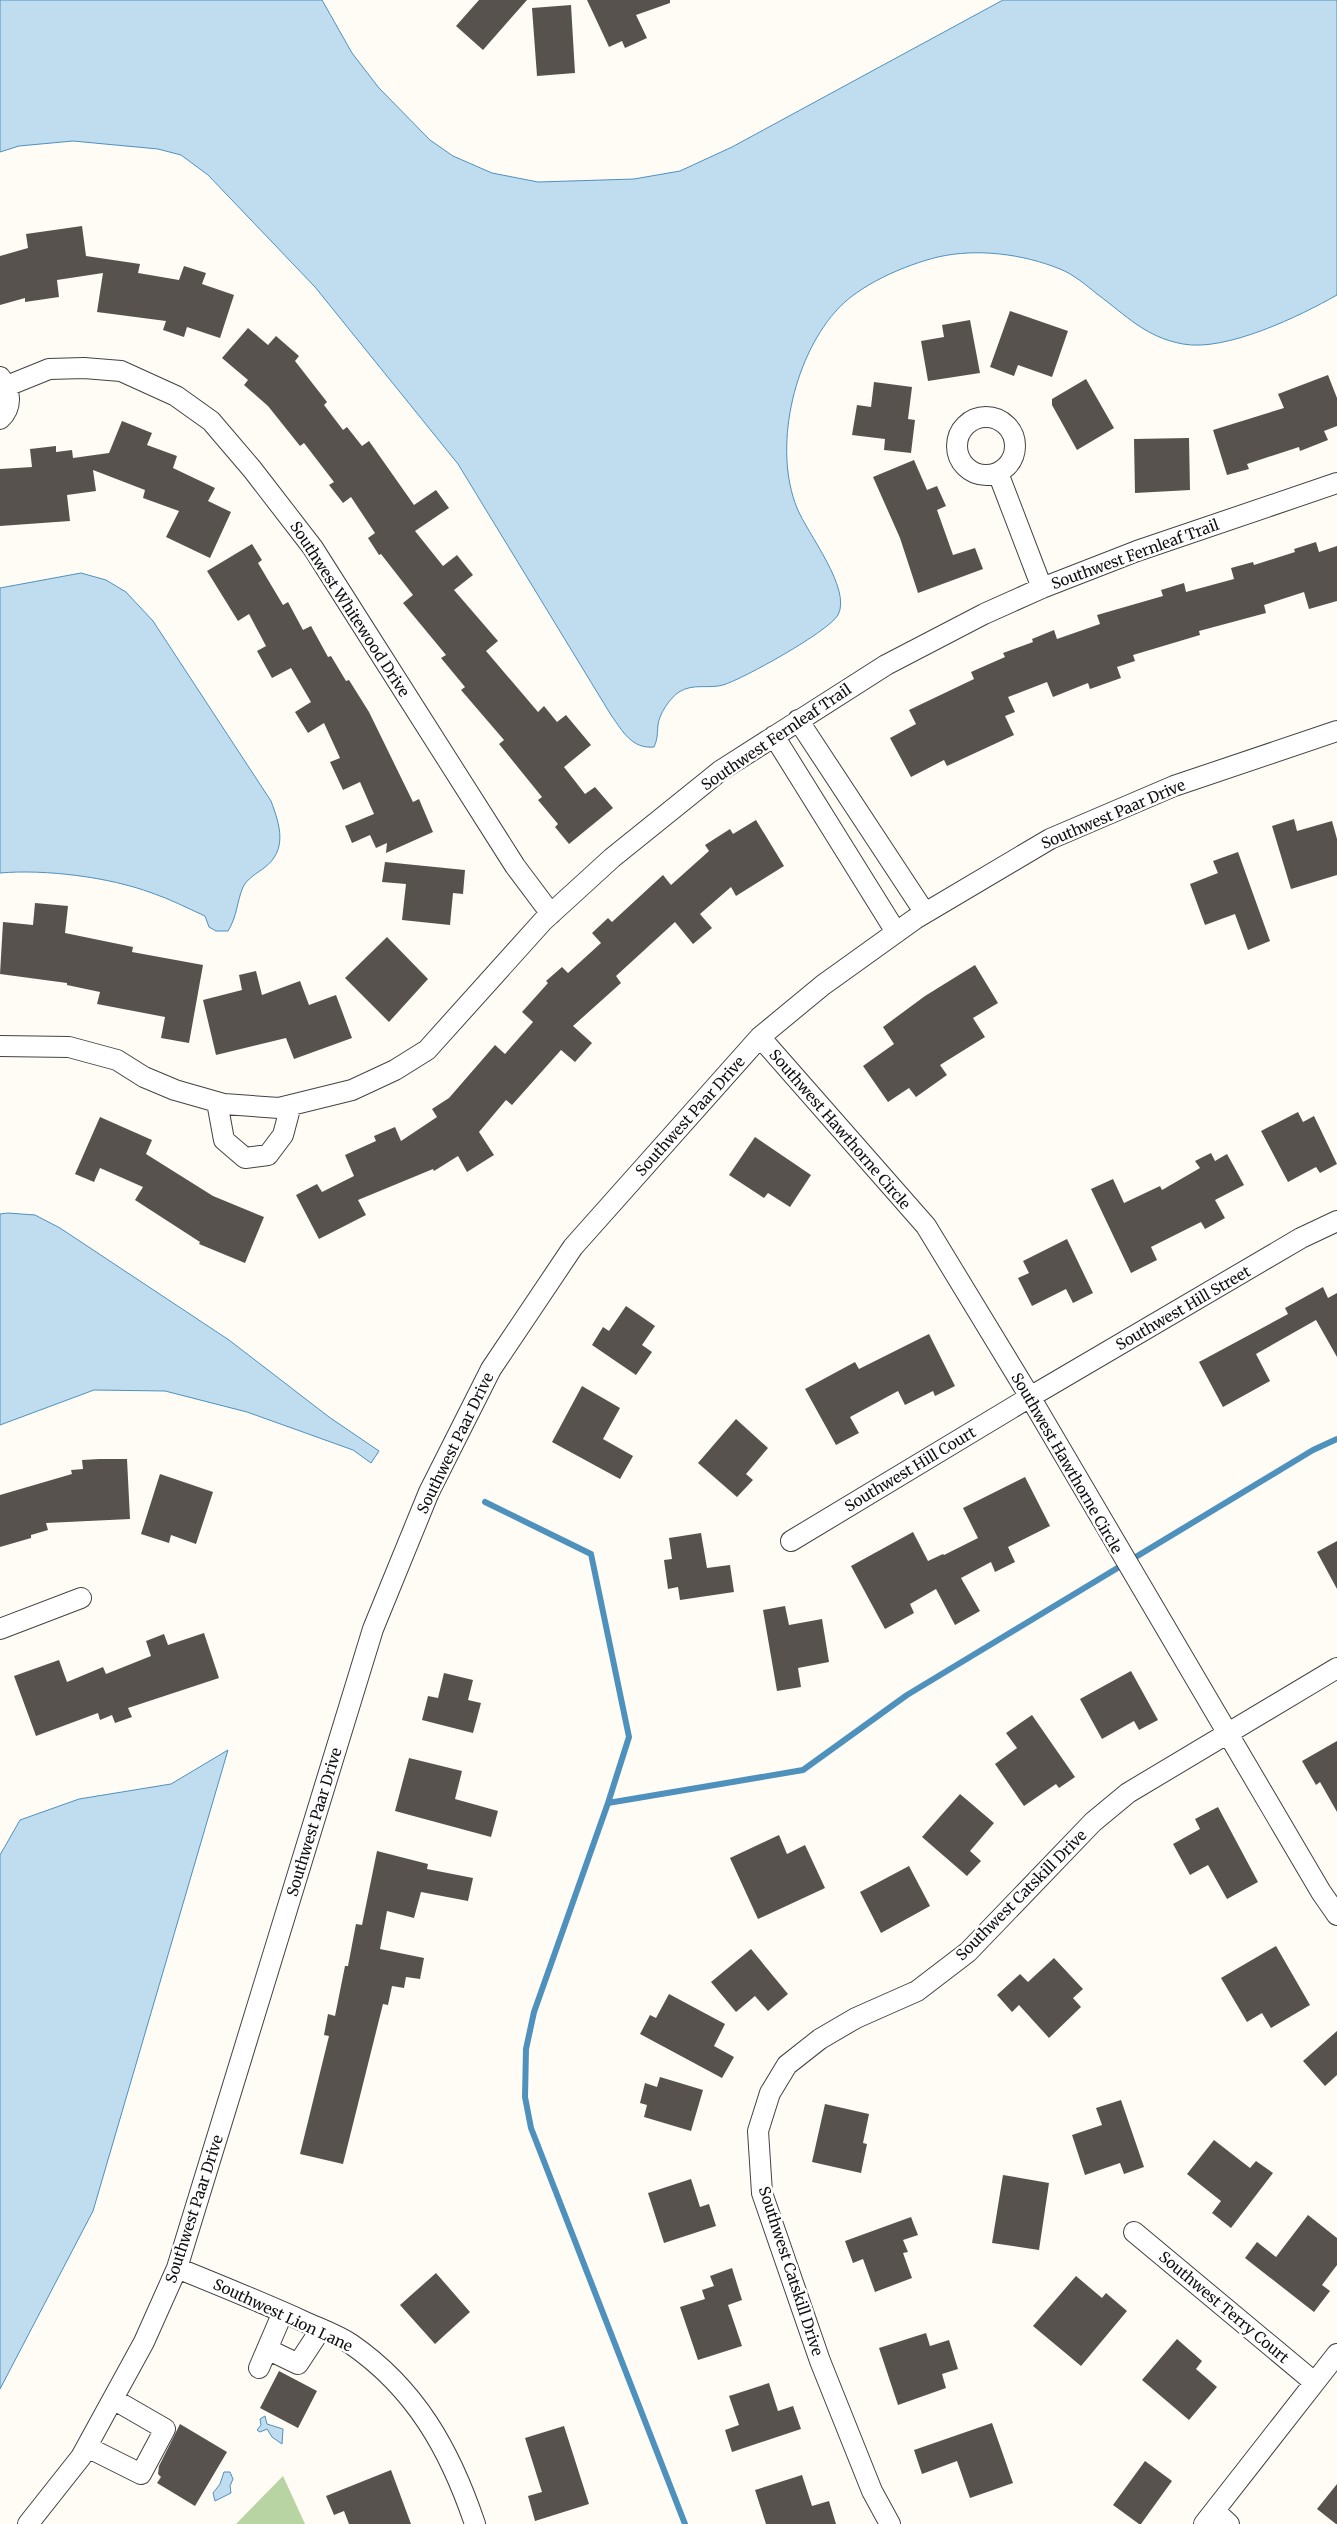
<svg xmlns="http://www.w3.org/2000/svg" width="1337" height="2524" font-family="Merriweather,serif">
	<style>
		.forest { fill: #b9d4a3 }
		.water { fill: #bfddef; stroke: #4f91bd }
		.lines { fill: none; stroke-linecap: round; stroke-linejoin: round }
		.stream { stroke: #4f91bd; stroke-width: 6 }
		.building { fill: #58524e }
		.minor-casing { stroke: #434343; stroke-width: 22 }
		.minor { stroke: #fff; stroke-width: 20 }
		.labels { text-anchor: middle; dominant-baseline: central; stroke-width: 5; stroke-linejoin: round; paint-order: stroke }
		.street-label { font-size: 15px; fill: #101010; stroke: #fff }
	</style>
	<rect width="100%" height="100%" fill="#fefcf5"/>
	<!-- forest -->
	<path class="forest" d="M283,2476l22,48h-69z"/>
	<!-- water -->
	<path class="water" d="M0,0h322l30,53 27,35 51,52 23,16 39,17 46,9 96,-3 46,-8 52,-24 271,-147h334v295c-37,21 -111,57 -154,49 -38,-7 -56,-28 -86,-50 -11,-9 -24,-20 -37,-25 -37,-15 -83,-21 -122,-12 -33,8 -80,28 -103,55 -42,48 -62,137 -38,196 10,25 55,81 41,107 -10,17 -95,64 -115,70 -14,4 -30,-2 -44,7 -9,6 -20,22 -21,33 -1,9 0,13 -4,22 -22,2 -31,-15 -43,-32l-153,-251 -143,-177 -107,-112 -27,-20 -23,-6 -85,-8 -54,5 -19,6z
		M81,573l25,7 20,12 27,29 118,180c9,24 17,49 -7,67 -7,5 -17,11 -21,19 -6,14 -6,30 -15,44h-12l-7,-4 -4,-11c-18,-8 -35,-17 -53,-23 -43,-16 -107,-24 -152,-20v-285z
		M8,1213l27,2 25,13 169,112 100,77 50,34 -8,12 -18,-13 -106,-38 -82,-21 -71,-1 -94,35v-211z
		M228,1750l-135,461 -93,178v-534l20,-35 59,-21 92,-15z
		M265,2416l2,8 16,5 -1,15 -10,-7 -5,-8 -7,3 -3,-2 4,-5 -1,-6z
		M224,2472h6l3,7 -3,7 1,7 -16,8 -2,-8 7,-9z"/>
	<g class="lines">
		<!-- stream -->
		<path class="stream" d="M485,1502l106,52 38,183 -21,66 -74,209 -8,37 -1,48 6,31 154,396
			M608,1803l195,-33 104,-75 406,-245 24,-11"/>
	</g>
	<!-- building -->
	<path class="building" d="M479,0h48l-44,50 -27,-24z
		M587,0h83v3l-34,12 11,23 -22,10 -3,-7 -13,6z
		M571,5l4,68 -38,3 -5,-68z
		M82,226l4,30 54,8 -2,9 41,7 5,-14 22,7 -4,11 32,11 -14,43 -33,-11 -3,10 -21,-7 3,-9 -69,-9 6,-39 -46,7 2,17 -34,5v-4l-25,7v-49l28,-8 -2,-14z
		M1010,311l58,20 -16,46 -34,-12 -4,11 -24,-9z
		M970,320l10,53 -52,8 -7,-40 23,-4 -2,-12z
		M248,328l20,17 8,-9 23,20 -4,5 32,41 -3,3 19,25 4,-3 15,19 7,-5 45,64 22,-15 13,18 -34,23 28,35 14,-11 16,20 -19,15 44,51 -12,10 52,61 6,-6 13,16 9,-7 25,30 -27,22 21,27 10,-7 18,21 -44,36 -14,-17 3,-3 -20,-24 4,-3 -43,-53 5,-4 -43,-50 4,-3 -24,-29 5,-3 -43,-52 10,-8 -32,-41 -2,1 -11,-17 7,-5 -24,-36 -8,6 -14,-18 5,-3 -30,-39 -4,3 -32,-40 -24,-21 4,-5 -26,-22z
		M1328,375l9,23v28l-13,5 4,9 -28,11 -1,-4 -52,17 2,5 -22,6 -14,-45 71,-22 -6,-14z
		M1086,379l28,49 -37,22 -25,-45v-6z
		M874,382l38,5 -4,32 7,1 -4,33 -27,-3 1,-11 -33,-4 5,-30 14,2z
		M122,421l30,12 -5,12 30,11 -4,12 42,20 -7,13 23,11 -21,46 -44,-21 13,-26 -36,-13 2,-8 -52,-20 3,21 -29,4 3,26 -70,5v-57l32,-2 -2,-18 26,-3v6l16,-2 1,8 36,-5z
		M1189,438l1,52 -55,3 -1,-54z
		M914,460l13,30 10,-4 9,20 -9,4 16,45 22,-7 8,21 -65,24 -18,-55 -27,-61z
		M1316,542l3,10 18,-6v55l-28,8 -5,-17 -40,13 2,8 -67,18 1,4 -67,20 2,6 -18,6 4,11 -31,11 -2,-6 -35,14 -6,-15 -39,15 7,15 -10,4 9,19 -67,31 -3,-6 -33,17 -21,-39 26,-14 -7,-14 65,-31 -3,-7 34,-15 -2,-4 30,-11 -1,-3 22,-9 3,9 43,-15 -3,-9 66,-19 -2,-6 23,-7 2,9 48,-13 -3,-11 22,-6 1,3 41,-13 -1,-3z
		M252,544l10,16 -4,3 25,42 5,-3 15,28 8,-4 17,31 3,-1 15,25 3,-1 20,32 44,90 6,-3 14,33 -47,21 1,-10 -11,5 -6,-13 -18,8 -7,-17 29,-12 -14,-32 -17,8 -13,-28 10,-4 -16,-35 -16,10 -13,-21 16,-10 -20,-34 -19,10 -15,-27 9,-5 -17,-32 -11,7 -31,-50z
		M1294,819l3,12 35,-10 5,18v36l-46,14 -19,-63z
		M756,820l28,46 -48,30 -5,-9 -31,27 12,14 -19,16 -18,-22 -59,54 5,7 -48,43 19,17 -17,19 -14,-12 -49,55 -6,-5 -27,32 15,23 -27,17 -9,-16 -24,15 -1,-2 -75,31 8,15 -47,24 -23,-44 21,-11 5,8 32,-16 -9,-21 31,-14 -2,-5 21,-9 6,14 36,-24 -5,-8 17,-11 46,-53 10,9 28,-32 -11,-10 26,-29 -2,-2 16,-14 6,6 33,-30 -9,-10 16,-15 4,4 51,-47 8,10 38,-34 -4,-6 25,-16 3,5z
		M1238,852l32,89 -22,9 -13,-36 -30,11 -15,-41 28,-11 -5,-12z
		M385,862l80,8 -2,24 -10,-1 -3,32 -48,-5 4,-36 -24,-2z
		M35,903l33,3 -3,27 68,14 -1,5 71,13 -14,78 -28,-5 4,-21 -68,-13 3,-12 -33,-7v-2l-67,-9 3,-52 30,3z
		M387,937l41,42 -39,43 -44,-44z
		M975,965l23,38 -25,15 12,19 -45,28 7,10 -31,22 -7,-9 -21,14 -25,-36 31,-22 -11,-17 42,-31z
		M256,971l6,24 38,-14 9,24 27,-10 16,43 -58,21 -8,-21 -70,17 -13,-55 39,-10 -3,-15z
		M1298,1112l5,10 11,-6 23,48 -17,9 -4,-6 -28,15 -27,-51z
		M100,1117l52,23 -6,14 67,42 51,21 -19,46 -46,-19 1,-2 -65,-42 8,-13 -43,-19 -6,14 -19,-8z
		M755,1137l56,38 -21,32 -22,-14 -4,5 -35,-23z
		M1211,1153l4,8 12,-7 17,31 -29,15 10,18 -20,11 -4,-7 -50,25 6,13 -26,13 -40,-84 22,-10 11,24 36,-17 2,4 38,-22 -5,-7z
		M1067,1239l26,54 -20,10 -7,-14 -34,17 -14,-28 11,-5 -6,-12z
		M1323,1287l5,11 9,-5v64l-21,-37 -60,34 14,27 -47,26 -24,-45 89,-48 -3,-6z
		M626,1306l29,20 -13,19 10,7 -16,23 -44,-30 11,-18 6,4z
		M929,1334l26,52 -20,10 -2,-5 -28,14 -7,-14 -48,26 9,16 -23,12 -31,-56 50,-27 4,7z
		M582,1386l38,22 -17,31 30,17 -13,23 -68,-37z
		M736,1419l32,29 -22,26 7,6 -16,17 -39,-34z
		M99,1459h28l3,60 -84,4 2,7 -17,5v3l-31,9v-52l72,-21 -1,-4 12,-1 -1,-9z
		M160,1474l53,18 -17,52 -25,-9 -2,8 -28,-9z
		M1025,1477l25,49 -42,21 7,15 -20,10 -4,-10 -30,16 19,33 -25,14 -19,-36 -26,15 4,9 -29,16 -34,-63 62,-34 15,29 15,-7 1,1 34,-17 -15,-30z
		M701,1533l6,35 23,-3 4,27 -54,8 -2,-13 -10,2 -4,-29 8,-1 -3,-21z
		M1337,1541v48l-20,-37z
		M785,1606l4,19 33,-6 7,43 -31,6 3,19 -24,4 -14,-81z
		M204,1633l15,45 -91,30 4,9 -17,6 -3,-8 -12,5 -2,-7 -62,23 -22,-60 45,-16 8,22 36,-15 3,7 45,-18 -5,-15 18,-7 4,11z
		M1131,1671l27,49 -19,10 -5,-9 -32,18 -22,-40z
		M444,1673l29,7 -5,20 13,3 -8,30 -51,-13 6,-24 10,2z
		M1032,1715l43,62 -16,11 -3,-4 -32,22 -29,-42 22,-16 -11,-15z
		M1337,1741v71l-17,-30 -4,3 -14,-24z
		M409,1758l53,13 -7,28 43,12 -7,26 -96,-26z
		M960,1794l34,29 -24,28 11,10 -14,15 -45,-39z
		M1218,1807l40,75 -31,17 -19,-34 -18,10 -17,-31 27,-15 -5,-10z
		M779,1835l8,19 18,-9 20,43 -67,31 -28,-61z
		M377,1851l51,13 -1,5 46,9 -5,23 -47,-9 -7,26 -27,-7 -7,38 44,9 -4,21 -14,-2 -2,11 -12,-2 -4,19 -5,-1 -40,160 -43,-10 29,-118 -5,-1 4,-21 7,2 10,-50h3l8,-42 6,1z
		M909,1866l21,40 -49,27 -21,-41z
		M1276,1946l34,59 -39,23 -9,-15 -15,9 -26,-44z
		M751,1949l37,45 -20,17 -13,-15 -19,16 -25,-30z
		M1054,1958l29,31 -10,9 8,9 -32,31 -30,-33 -7,7 -15,-17 23,-21 8,8z
		M669,1994l56,30 -11,22 20,11 -12,21 -82,-44 10,-19 6,3z
		M1337,2031v44l-12,11 -22,-25z
		M660,2077l43,13 -12,41 -47,-14 3,-12 -7,-2 5,-20 12,4z
		M1121,2100l23,67 -20,7 -4,-11 -35,12 -13,-40 30,-10 -6,-17z
		M825,2104l44,10 -6,29 4,1 -6,29 -49,-11z
		M1214,2140l36,28 6,-7 17,12 -42,55 -19,-15 9,-12 -34,-27z
		M1003,2175l46,8 -10,67 -47,-7z
		M691,2179l9,28 9,-3 7,22 -52,17 -16,-50z
		M1308,2215l29,23v27l-15,20 8,6 -16,21 -69,-54 12,-16 19,15z
		M911,2217l7,18 -15,5 5,12 -5,1 9,25 -37,14 -12,-33 -10,4 -8,-22z
		M732,2268l10,32 -14,5 14,41 -44,14 -18,-53 25,-8 -3,-9 12,-4 -4,-10z
		M436,2273l34,39 -35,32 -35,-39z
		M1076,2276l26,22 4,-5 21,18 -46,55 -48,-40z
		M926,2333l4,13 19,-6 9,29 -16,5 4,14 -48,17 -19,-57z
		M1177,2339l25,22 -6,8 21,18 -28,33 -47,-40z
		M279,2371l38,20 -19,37 -38,-20z
		M769,2383l9,28 15,-5 8,23 -69,23 -7,-22 14,-5 -10,-29z
		M992,2423l21,60 -43,15 -13,-37 -35,13 -8,-24z
		M180,2424l47,28 -32,54 -38,-23 4,-6 -3,-3 1,-8z
		M564,2426l25,78 -54,17 -7,-25 14,-4 -17,-54z
		M1145,2461l27,20 -31,43h-2l-26,-19z
		M391,2470l20,54h-62l-5,-13 -10,4 -8,-19z
		M802,2475l10,31 17,-5 7,23h-70l-11,-34z
		M1337,2484v40h-1l-19,-15z"/>
	<g class="lines">
		<defs>
			<path id="minor" d="M0,377c11,13 13,30 0,42
				M7,386l42,-17 35,-1 37,3 55,25 35,25 41,48 61,79 202,318 36,48
				M957 446a29 29 0 1 1 58 0a29 29 0 1 1-58 0Z
				M998,473l44,115
				M798,720l127,193
				M774,736l122,196
				M760,1037l166,189 104,171 291,495 16,23
				M0,1046l69,1 48,13 27,17 31,13 49,14 55,4 73,-18 43,-20 32,-20 116,-129 69,-63 108,-87 166,-106 98,-51 58,-26 95,-37 200,-68
				M217,1102l7,38 21,18 23,-3 15,-20 8,-30
				M791,1541l239,-144 271,-159 36,-17
				M0,1629l81,-31
				M1134,2232l180,150
				M177,2268c42,17 84,34 126,53 15,7 33,13 48,23 65,45 99,106 124,180
				M267,2349l31,15 23,-35
				M259,2368l24,-56
				M87,2447l54,27 24,-45 -52,-30
				M1215,2511l14,13
				M28,2524l53,-67 63,-115 33,-74 196,-639 56,-137 62,-123 82,-122 187,-210 63,-52 92,-66 135,-80 124,-53 163,-55
				M890,2524l-18,-33 -52,-130 -58,-168 -4,-62 12,-38 17,-28 33,-26 36,-21 61,-27 51,-39 125,-130 35,-29 209,-125
				M1204,2524l133,-170"/>
		</defs>
		<!-- minor casing -->
		<use href="#minor" class="minor-casing"/>
		<!-- minor -->
		<use href="#minor" class="minor"/>
	</g>
	<g class="labels">
		<!-- street labels -->
		<g class="street-label">
			<text transform="translate(1135 554) rotate(-20)">Southwest Fernleaf Trail</text>
			<text transform="translate(350 609) rotate(57)">Southwest Whitewood Drive</text>
			<text transform="translate(776 737) rotate(-34)">Southwest Fernleaf Trail</text>
			<text transform="translate(1113 814) rotate(-23)">Southwest Paar Drive</text>
			<text transform="translate(690 1116) rotate(-48)">Southwest Paar Drive</text>
			<text transform="translate(840 1129) rotate(49)">Southwest Hawthorne Circle</text>
			<text transform="translate(1183 1308) rotate(-30)">Southwest Hill Street</text>
			<text transform="translate(455 1443) rotate(-64)">Southwest Paar Drive</text>
			<text transform="translate(1067 1463) rotate(60)">Southwest Hawthorne Circle</text>
			<text transform="translate(910 1469) rotate(-31)">Southwest Hill Court</text>
			<text transform="translate(314 1822) rotate(-73)">Southwest Paar Drive</text>
			<text transform="translate(1021 1895) rotate(-45)">Southwest Catskill Drive</text>
			<text transform="translate(194 2209) rotate(-72)">Southwest Paar Drive</text>
			<text transform="translate(791 2271) rotate(72)">Southwest Catskill Drive</text>
			<text transform="translate(1224 2307) rotate(40)">Southwest Terry Court</text>
			<text transform="translate(283 2315) rotate(25)">Southwest Lion Lane</text>
		</g>
	</g>
</svg>
